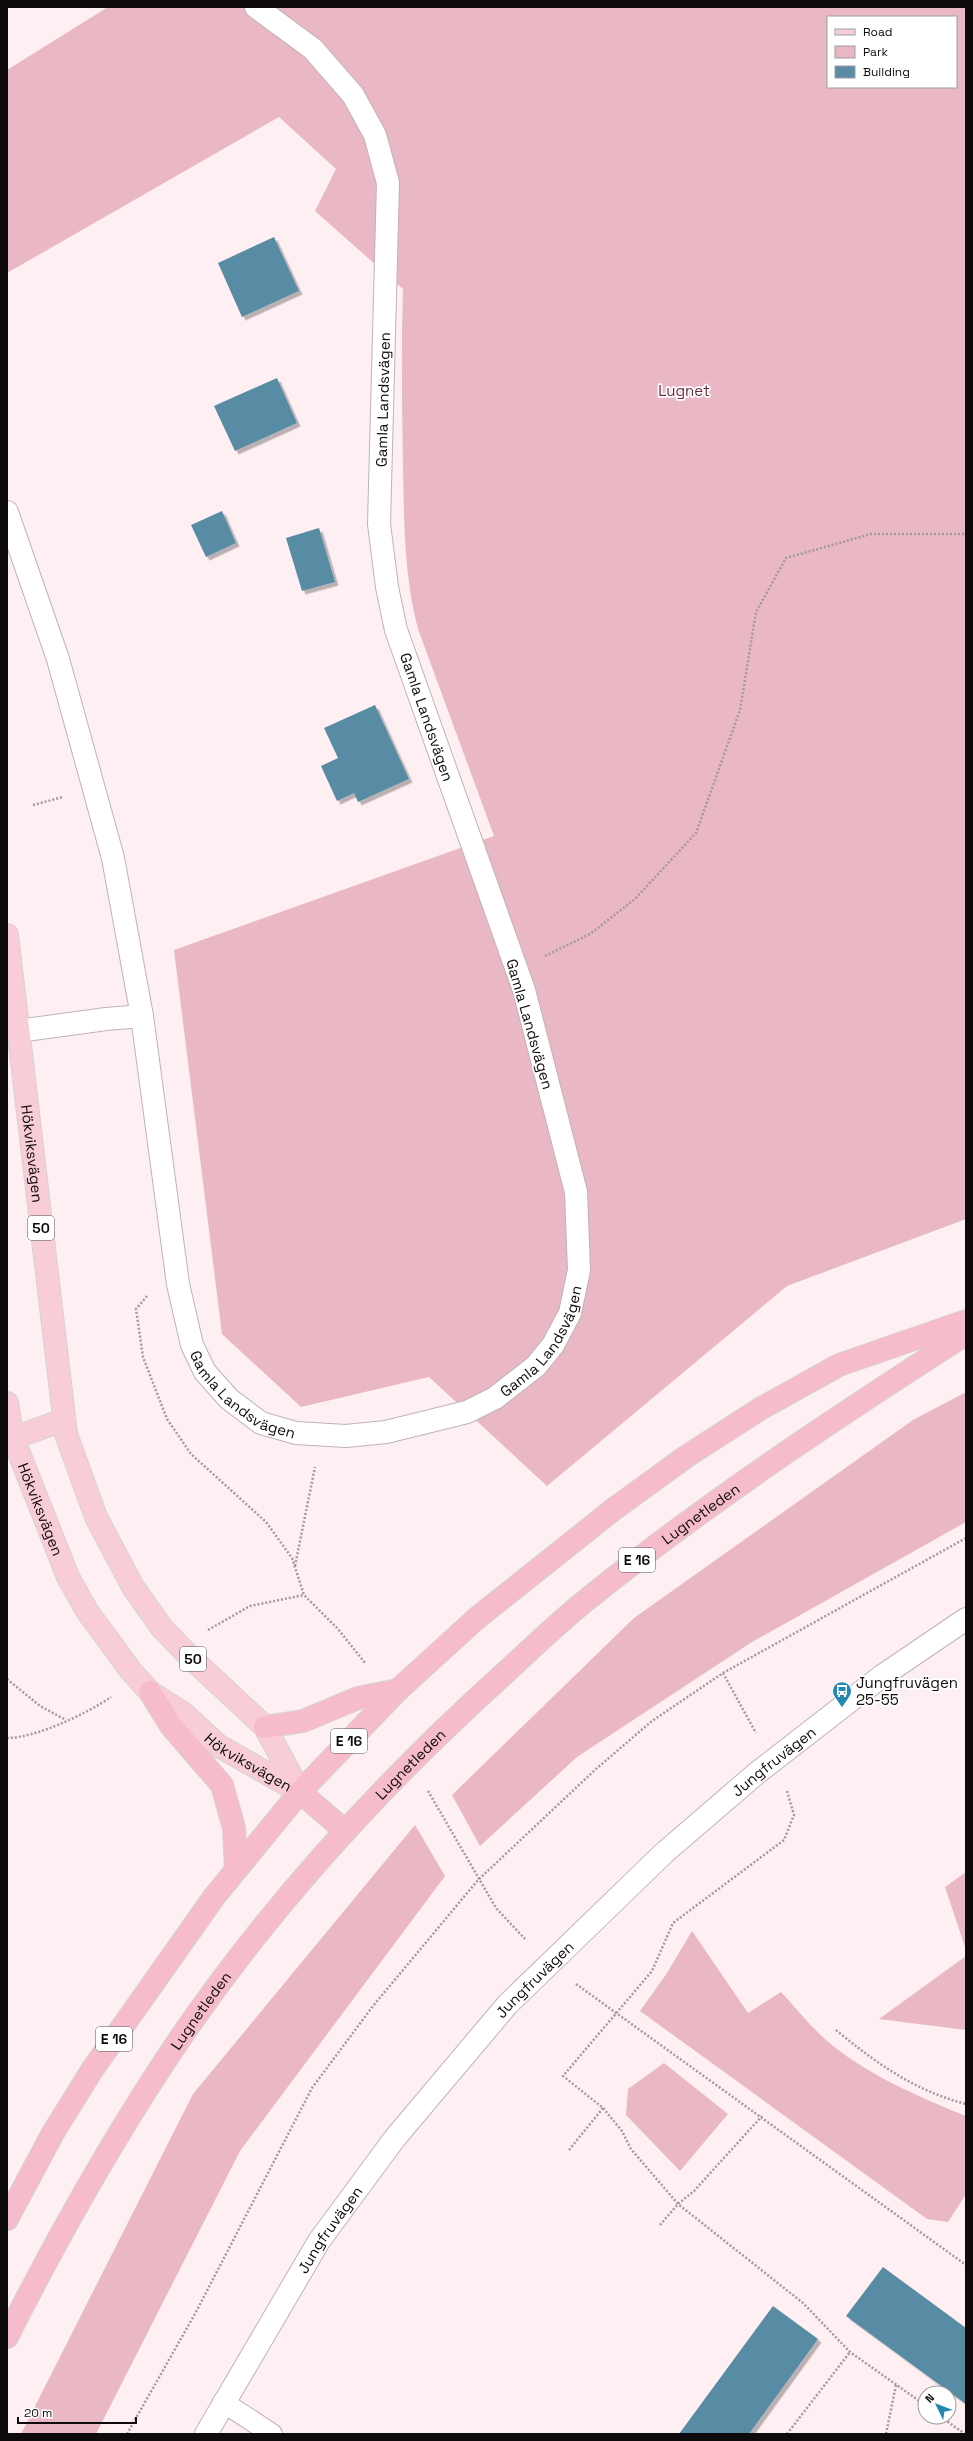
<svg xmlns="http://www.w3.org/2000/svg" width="973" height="2441" font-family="'Space Grotesk',sans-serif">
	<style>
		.green { fill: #e9b8c4; fill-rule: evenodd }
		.building { fill: #598ba4; filter: url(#shadow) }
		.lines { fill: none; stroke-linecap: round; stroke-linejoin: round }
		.service-casing { stroke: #c1b2b6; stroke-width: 22 }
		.minor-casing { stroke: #c1b2b6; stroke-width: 24 }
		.tertiary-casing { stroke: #c1b2b6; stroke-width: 24 }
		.primary-casing { stroke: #d4d3d3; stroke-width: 24 }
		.trunk-casing { stroke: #d4d3d3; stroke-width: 24 }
		.path { stroke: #a4999b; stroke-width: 2.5; stroke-dasharray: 2 2; stroke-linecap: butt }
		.service { stroke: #fff; stroke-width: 20 }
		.minor { stroke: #fff; stroke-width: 22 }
		.tertiary { stroke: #fff; stroke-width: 22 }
		.primary { stroke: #f8cdd8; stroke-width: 22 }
		.trunk { stroke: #f6bccb; stroke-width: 22 }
		.labels { text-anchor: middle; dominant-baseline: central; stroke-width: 3.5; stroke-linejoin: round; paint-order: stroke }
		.shield { fill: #fff; stroke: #575455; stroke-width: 1 }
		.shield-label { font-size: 14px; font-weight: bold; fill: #0f0b0c }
		.park-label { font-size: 15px; fill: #6a293e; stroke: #fff }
		.street-label { font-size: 15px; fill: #0f0b0c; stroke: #fff }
		.poi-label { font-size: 15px; fill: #0f0b0c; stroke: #fff; text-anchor: start }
	</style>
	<defs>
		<filter id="shadow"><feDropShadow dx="3.5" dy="3.5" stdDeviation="0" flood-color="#0004"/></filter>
	</defs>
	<rect width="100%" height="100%" fill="#feeff2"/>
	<!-- green -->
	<path class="green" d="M108,7h858v1212l-179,67 -240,200 -118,-109 -128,30 -79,-73 -48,-384 320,-114 -76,-207c-14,-53 -14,-108 -15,-163 -1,-59 -2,-118 0,-177l-88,-78 21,-42 -57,-52 -272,156v-203zM828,17h128v70h-128z
		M966,1392v130l-214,120 -175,115 -97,89 -28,-51 182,-177 279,-198z
		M415,1825l30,51 -205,275 -144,283h-75l172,-340z
		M966,1872v78l-21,-63z
		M692,1931l56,82 33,-21c14,15 28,33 44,47 40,35 92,57 141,77v78l-18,28 -21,-3 -287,-208 27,-38z
		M966,1956v74l-87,-11z
		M664,2063l64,51 -48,57 -54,-56 2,-26z"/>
	<!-- building -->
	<path class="building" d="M274,237l25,54 -57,26 -24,-54z
		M277,378l20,45 -62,28 -21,-45z
		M222,511l14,32 -30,14 -15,-32z
		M319,528l16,54 -33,9 -16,-53z
		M375,705l34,74 -51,23 -4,-9 -17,8 -16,-35 17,-8 -14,-30z
		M883,2267l83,61v76l-120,-88z
		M773,2306l45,33 -69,95h-70z"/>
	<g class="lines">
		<defs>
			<path id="service" d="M223,2402l49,32"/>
			<g id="minor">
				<path id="s1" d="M7,512l51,147 55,199 29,158 36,268 14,61 13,27 24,27 32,24 35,10 50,3 40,-4 81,-20 28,-14 41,-32 17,-21 17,-32 9,-43 -3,-78 -52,-202 -128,-360 -9,-43 -8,-63 9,-341 -13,-48 -22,-40 -40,-46 -57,-42"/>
				<path d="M18,1031l88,-12 36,-3"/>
			</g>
			<g id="tertiary">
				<path id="s2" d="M206,2434l113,-193 76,-103 112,-133 157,-152 93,-80 125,-97 84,-57"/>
			</g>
			<g id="primary">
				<path id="s3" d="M7,935l59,499 30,83 37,70 29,41 28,29 75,70 35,65"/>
				<path id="s4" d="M7,1403l6,35 55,139 19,34 44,60 19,21 33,21 36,33 81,46"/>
				<path d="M13,1438l51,-18"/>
			</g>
			<g id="trunk">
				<path d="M150,1692l21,34 51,59 12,43 2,42"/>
				<path d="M265,1727l38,-6 55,-23 40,-8"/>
				<path d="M300,1792l45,39"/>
				<path d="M7,2219l46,-86 39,-63 122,-173 86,-105 98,-102 79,-72 137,-109 73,-53 73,-47 79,-44 127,-44"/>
				<path id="s5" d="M7,2337c52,-103 109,-204 174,-300 92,-134 203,-255 324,-364 26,-24 52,-49 79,-71 121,-98 251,-184 382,-268"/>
			</g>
		</defs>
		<!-- service casing -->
		<use href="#service" class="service-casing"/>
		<!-- minor casing -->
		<use href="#minor" class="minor-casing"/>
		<!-- tertiary casing -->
		<use href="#tertiary" class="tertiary-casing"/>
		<!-- primary casing -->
		<use href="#primary" class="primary-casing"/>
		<!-- trunk casing -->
		<use href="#trunk" class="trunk-casing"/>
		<!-- path -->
		<path class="path" d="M33,805l30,-8
			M545,956l45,-22 45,-35 61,-66 44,-123 16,-98 30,-54 85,-24h95
			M147,1296l-11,13 7,48 24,62 24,35 75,68 26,36 12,37 34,34 27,34
			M295,1566l20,-99
			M208,1630l42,-24 54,-11
			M723,1673l33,60
			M7,1679l33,27 26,14
			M7,1738c29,0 81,-25 104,-41
			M428,1791l68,117 29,31
			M787,1791l7,24 -10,25 -111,83 -21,48 -89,105 40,32 19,23 9,18 47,55 125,99 47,49 75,53
			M576,1984l390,281
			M836,2030c40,33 79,61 130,74
			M569,2150l34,-42
			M660,2225l18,-21 16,-13 68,-75
			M941,2417l24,17
			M127,2434l69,-122 116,-224 61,-82 105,-126 118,-111 56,-48 71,-48 243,-135
			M787,2434l63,-82
			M886,2434l10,-49"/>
		<!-- service -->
		<use href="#service" class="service"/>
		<!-- minor -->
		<use href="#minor" class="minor"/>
		<!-- tertiary -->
		<use href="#tertiary" class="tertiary"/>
		<!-- primary -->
		<use href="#primary" class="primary"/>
		<!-- trunk -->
		<use href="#trunk" class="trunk"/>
	</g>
	<!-- icons -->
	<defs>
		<symbol id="bus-pin" viewBox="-11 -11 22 30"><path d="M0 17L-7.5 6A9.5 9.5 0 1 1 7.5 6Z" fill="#2488b2" stroke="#fff"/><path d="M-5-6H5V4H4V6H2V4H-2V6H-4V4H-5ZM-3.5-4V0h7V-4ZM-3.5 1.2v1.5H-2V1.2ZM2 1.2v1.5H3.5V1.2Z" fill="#fff"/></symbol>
	</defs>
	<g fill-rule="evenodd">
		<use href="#bus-pin" x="831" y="1680" width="22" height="30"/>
	</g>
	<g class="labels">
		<!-- shield labels -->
		<g class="shield">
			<rect x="28" y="1216" width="26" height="24" rx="3"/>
			<rect x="619" y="1548" width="36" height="24" rx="3"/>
			<rect x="180" y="1647" width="26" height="24" rx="3"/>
			<rect x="331" y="1729" width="36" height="24" rx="3"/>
			<rect x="96" y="2027" width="36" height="24" rx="3"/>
		</g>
		<g class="shield-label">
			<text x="41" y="1228">50</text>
			<text x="637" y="1560">E 16</text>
			<text x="193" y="1659">50</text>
			<text x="349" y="1741">E 16</text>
			<text x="114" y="2039">E 16</text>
		</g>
		<!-- park labels -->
		<g class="park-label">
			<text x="684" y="390">Lugnet</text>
		</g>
		<!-- street labels -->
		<g class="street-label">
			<text stroke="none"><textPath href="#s1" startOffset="2263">Gamla Landsvägen</textPath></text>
			<text transform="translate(427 717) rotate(71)">Gamla Landsvägen</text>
			<text transform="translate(530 1024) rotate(74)">Gamla Landsvägen</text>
			<text stroke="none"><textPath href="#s3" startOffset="220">Hökviksvägen</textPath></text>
			<text stroke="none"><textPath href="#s1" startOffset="1279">Gamla Landsvägen</textPath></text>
			<text stroke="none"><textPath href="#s1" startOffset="930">Gamla Landsvägen</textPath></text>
			<text stroke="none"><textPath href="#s4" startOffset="112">Hökviksvägen</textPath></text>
			<text stroke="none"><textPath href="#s5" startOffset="1088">Lugnetleden</textPath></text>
			<text stroke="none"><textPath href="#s4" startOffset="448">Hökviksvägen</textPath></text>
			<text stroke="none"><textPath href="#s2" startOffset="887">Jungfruvägen</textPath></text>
			<text stroke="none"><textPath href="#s5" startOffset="704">Lugnetleden</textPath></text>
			<text stroke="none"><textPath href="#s2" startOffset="563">Jungfruvägen</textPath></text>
			<text stroke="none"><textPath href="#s5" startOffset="380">Lugnetleden</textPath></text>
			<text stroke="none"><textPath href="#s2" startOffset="239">Jungfruvägen</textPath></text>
		</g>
		<!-- poi labels -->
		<g class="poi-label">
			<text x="856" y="1682">Jungfruvägen<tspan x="856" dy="17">25-55</tspan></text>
		</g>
	</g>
	<!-- border -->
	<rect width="973" height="2441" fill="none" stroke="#0f0b0c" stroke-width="16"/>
	<!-- legend -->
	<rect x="827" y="16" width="130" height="72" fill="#ffffff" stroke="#9f9d9e"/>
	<rect x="835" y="29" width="20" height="6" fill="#f8cdd8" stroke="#9f9d9e"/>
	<text x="863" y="36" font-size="12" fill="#0f0b0c">Road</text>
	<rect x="835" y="46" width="20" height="12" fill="#e9b8c4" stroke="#9f9d9e"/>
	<text x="863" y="56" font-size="12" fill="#0f0b0c">Park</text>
	<rect x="835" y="66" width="20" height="12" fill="#598ba4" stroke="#9f9d9e"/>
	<text x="863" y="76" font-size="12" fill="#0f0b0c">Building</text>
	<!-- north arrow -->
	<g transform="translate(937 2405) rotate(313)"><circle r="19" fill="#ffffff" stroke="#9f9d9e"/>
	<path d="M0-3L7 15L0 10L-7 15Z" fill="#2488b2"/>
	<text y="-6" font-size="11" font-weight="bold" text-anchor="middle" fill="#0f0b0c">N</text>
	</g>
	<!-- scale -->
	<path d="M18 2417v6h118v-6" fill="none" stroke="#0f0b0c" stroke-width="2"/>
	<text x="24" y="2417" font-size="12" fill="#0f0b0c" stroke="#ffffff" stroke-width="3" paint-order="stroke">20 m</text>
</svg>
